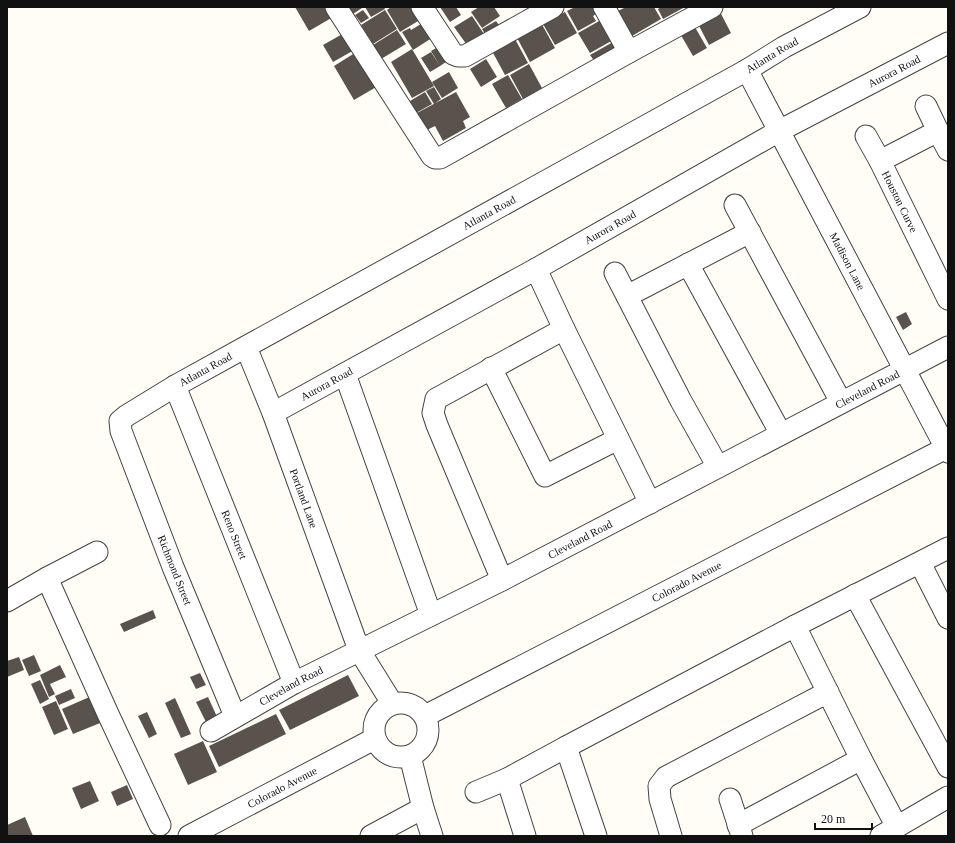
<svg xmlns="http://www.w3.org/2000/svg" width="955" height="843" font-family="Georgia,serif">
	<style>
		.building { fill: #5a524d }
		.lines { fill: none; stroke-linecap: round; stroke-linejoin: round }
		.minor-casing { stroke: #444; stroke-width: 23 }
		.minor { stroke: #fff; stroke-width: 21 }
		.labels { text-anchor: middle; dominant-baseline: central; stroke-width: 4; stroke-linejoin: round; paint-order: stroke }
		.street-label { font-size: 11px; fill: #111; stroke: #fff }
	</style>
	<rect width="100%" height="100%" fill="#fffdf5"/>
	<!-- building -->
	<path class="building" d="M295,7h32l6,10 -24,14z
		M349,7h12l1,1 -9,6z
		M365,7h19l1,2 -14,8z
		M391,7h25l7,11 -23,14 -13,-22z
		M440,7h16l5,8 -11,7z
		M479,7h15l6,9 -18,12 -11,-16z
		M575,7h19l3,6 -4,3 3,5 -18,10 -11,-20z
		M626,7h28l7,12 -29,17 -14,-25z
		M661,7h24l-22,12 -5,-10z
		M363,10l6,8 -8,5 -6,-8z
		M385,10l12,19 -24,15 -12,-19z
		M719,10l12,23 -22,12 -12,-23z
		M565,12l12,21 -22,12 -12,-21z
		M472,16l12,18 -17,11 -13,-18z
		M601,20l12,20 -23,13 -12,-20z
		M426,21l9,15 -22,14 -11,-18 8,-4 1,2z
		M496,21l3,4 -14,9 -3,-5z
		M540,21l15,27 -25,14 -15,-28z
		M692,22l15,26 -14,8 -15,-26z
		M397,30l9,14 -25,15 -8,-14z
		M346,32l10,17 -23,13 -10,-17z
		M515,39l13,24 -23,12 -13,-24z
		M613,42l4,7 -22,13 -5,-7z
		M440,46l9,14 -9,6 -9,-15z
		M412,49l22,37 -22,12 -21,-36z
		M358,51l20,35 -24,14 -20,-34z
		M431,52l9,14 -10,6 -9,-14z
		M486,59l11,18 -16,10 -11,-18z
		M529,64l13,24 -19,11 -13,-24z
		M449,72l9,16 -16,10 -10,-16z
		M508,75l14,24 -16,9 -14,-24z
		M434,87l7,12 -7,5 -8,-13z
		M425,92l7,12 -16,9 -6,-12z
		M456,92l14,25 -7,4 3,7 -23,13 -8,-15 -8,4 -10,-17z
		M906,312l6,12 -9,6 -7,-13z
		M153,610l3,8 -32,14 -4,-8z
		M34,655l7,16 -12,5 -7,-16z
		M19,657l5,13 -17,7v-16z
		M60,665l6,12 -16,7 5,10 -6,3 -9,-22z
		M200,673l6,12 -10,4 -6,-12z
		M348,675l11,21 -69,34 -11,-20z
		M40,680l9,19 -9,5 -9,-20z
		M71,689l4,9 -16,7 -4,-9z
		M94,695l11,26 -32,13 -11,-25z
		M208,697l10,22 -11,5 -11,-22z
		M175,698l16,36 -10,4 -16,-35z
		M56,701l12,28 -14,6 -12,-28z
		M147,712l10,22 -8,4 -11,-22z
		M276,714l10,20 -67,33 -10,-21z
		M203,741l14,31 -29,13 -14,-31z
		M90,781l9,20 -18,8 -9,-21z
		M127,785l6,14 -16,7 -6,-14z
		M25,817l8,19h-26v-11z"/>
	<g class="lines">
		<defs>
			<g id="minor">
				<path d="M336,7l96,149 3,2h5l189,-106 83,-45"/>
				<path d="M422,7l31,47 5,2h7l88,-49"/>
				<path d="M604,7l25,45"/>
				<path id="s1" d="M747,70l201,382"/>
				<path d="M926,106l12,25"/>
				<path d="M866,136l14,25"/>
				<path id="s2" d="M948,150l-10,-19 -58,30 68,138"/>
				<path d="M735,205l106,197"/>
				<path d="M688,264l93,170"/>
				<path d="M536,269l28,60 86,174"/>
				<path d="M615,273l66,128 37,66"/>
				<path d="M627,296l123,-64"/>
				<path id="s3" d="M246,347l27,66 86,237 33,53"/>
				<path d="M491,368l54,108 73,-37"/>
				<path d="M345,374l86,241"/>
				<path id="s4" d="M175,386l119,297"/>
				<path id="s5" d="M273,413l263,-144 243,-138 169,-88"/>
				<path d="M920,563l28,55"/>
				<path d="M47,578l61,136 52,111"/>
				<path d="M502,580l-65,-155 -4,-12 3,-14 128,-70"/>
				<path d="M855,595l93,172"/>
				<path d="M7,601l40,-23 50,-26"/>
				<path d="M795,626l66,133 36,68"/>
				<circle cx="401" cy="730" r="27"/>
				<path id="s6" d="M235,716l-62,-149 -52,-136 -1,-10 6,-5 49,-30 572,-316 37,-23 76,-40"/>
				<path id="s7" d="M425,716l523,-269"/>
				<path id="s8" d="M211,731l83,-48 208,-103 446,-233"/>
				<path d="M410,756l13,52 9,28"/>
				<path d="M476,792l31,-13"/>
				<path d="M730,799l12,37"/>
				<path d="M738,825l123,-66"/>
				<path id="s9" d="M189,836l185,-97"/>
				<path d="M371,836l52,-28"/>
				<path d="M525,836l-18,-57 59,-32"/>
				<path d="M596,836l-30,-89 229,-121 153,-78"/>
				<path d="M671,836l-11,-37 -1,-13 7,-9 162,-85"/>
				<path d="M881,836l67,-39"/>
			</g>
		</defs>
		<!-- minor casing -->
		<use href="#minor" class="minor-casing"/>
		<!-- minor -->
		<use href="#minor" class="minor"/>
	</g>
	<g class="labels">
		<!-- street labels -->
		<g class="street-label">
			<text stroke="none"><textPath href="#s6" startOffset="1065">Atlanta Road</textPath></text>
			<text stroke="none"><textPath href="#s5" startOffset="709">Aurora Road</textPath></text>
			<text stroke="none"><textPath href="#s2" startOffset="132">Houston Curve</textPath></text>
			<text stroke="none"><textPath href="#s6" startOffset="741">Atlanta Road</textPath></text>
			<text stroke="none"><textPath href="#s5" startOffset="385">Aurora Road</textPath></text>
			<text stroke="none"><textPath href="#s1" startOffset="216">Madison Lane</textPath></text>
			<text stroke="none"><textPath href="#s6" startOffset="417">Atlanta Road</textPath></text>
			<text stroke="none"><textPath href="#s5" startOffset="61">Aurora Road</textPath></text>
			<text stroke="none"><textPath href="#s8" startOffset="740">Cleveland Road</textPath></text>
			<text stroke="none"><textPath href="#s3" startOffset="162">Portland Lane</textPath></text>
			<text stroke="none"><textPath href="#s4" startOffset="160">Reno Street</textPath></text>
			<text stroke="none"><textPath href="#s8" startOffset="416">Cleveland Road</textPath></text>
			<text transform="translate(175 570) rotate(68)">Richmond Street</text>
			<text stroke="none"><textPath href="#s7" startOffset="294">Colorado Avenue</textPath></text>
			<text stroke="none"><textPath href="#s8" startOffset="92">Cleveland Road</textPath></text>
			<text stroke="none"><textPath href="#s9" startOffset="105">Colorado Avenue</textPath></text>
		</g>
	</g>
	<!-- border -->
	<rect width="955" height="843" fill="none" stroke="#111111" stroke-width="16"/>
	<!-- scale -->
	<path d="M815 823v6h57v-6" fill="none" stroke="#111111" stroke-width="2"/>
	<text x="821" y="823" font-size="12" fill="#111111" stroke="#ffffff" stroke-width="3" paint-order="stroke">20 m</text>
</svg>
